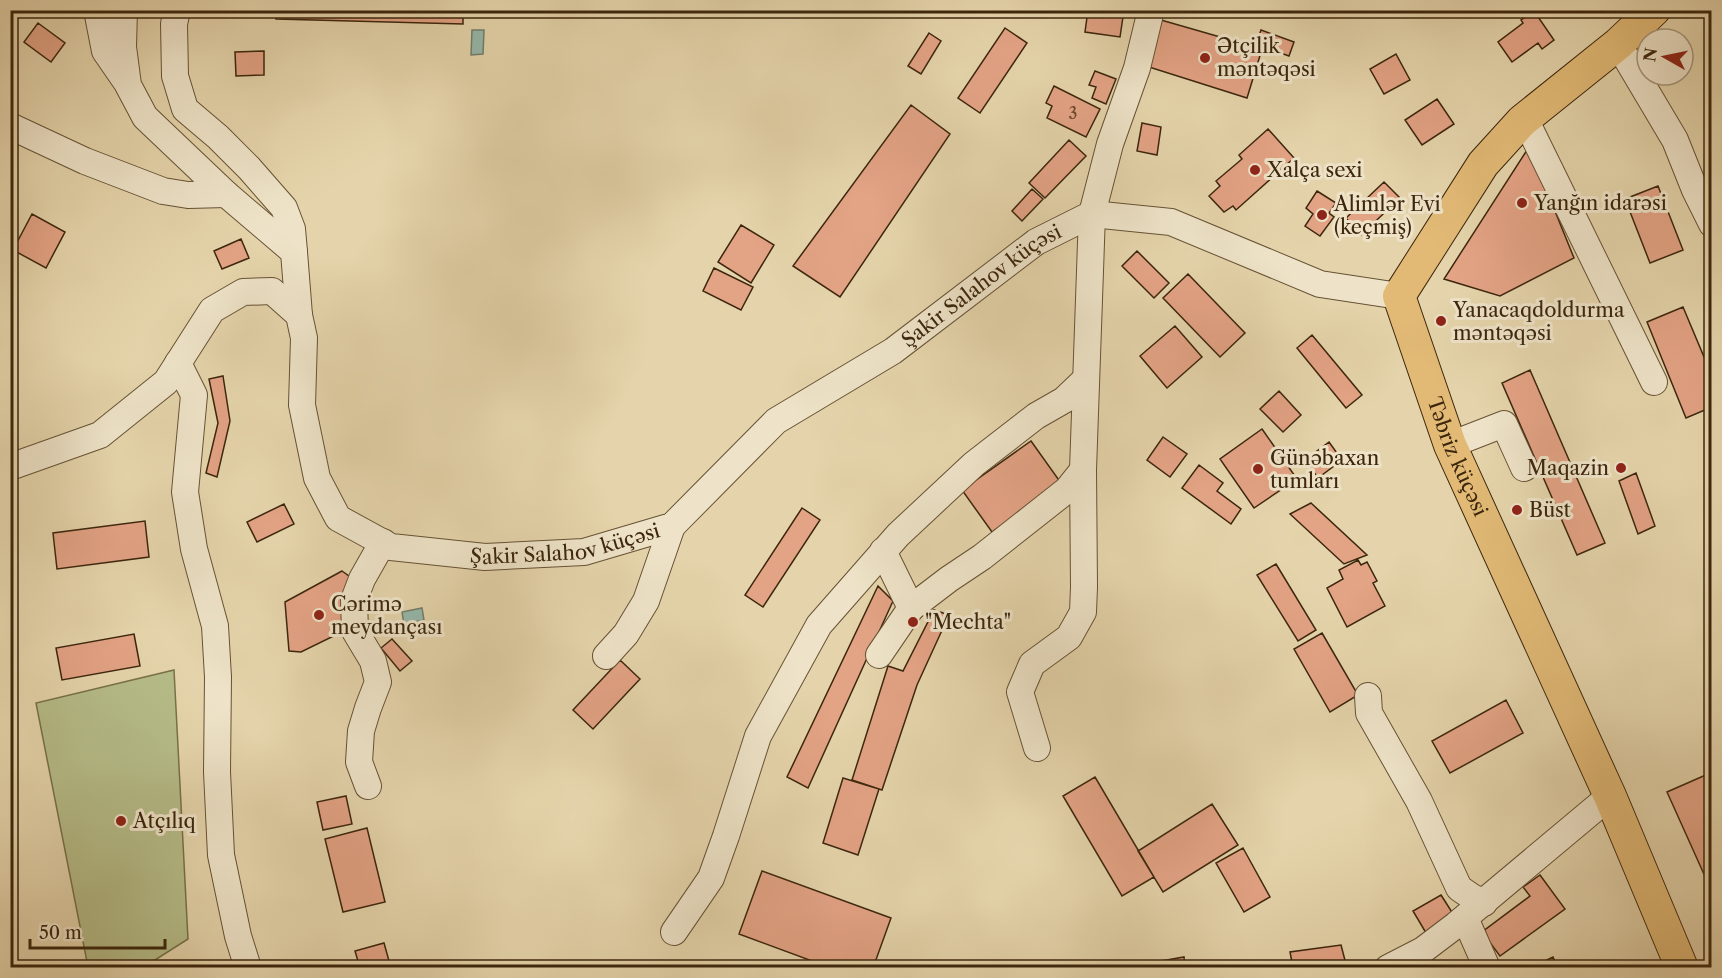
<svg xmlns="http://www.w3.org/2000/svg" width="1722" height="978" font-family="'Libre Caslon Text',serif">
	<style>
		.green { fill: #b5bc88; stroke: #78714a; stroke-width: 1.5 }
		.water { fill: #96b8ab; stroke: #727e6c; stroke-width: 1.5 }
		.building { fill: #e3a385; stroke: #3c260d; stroke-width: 1.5 }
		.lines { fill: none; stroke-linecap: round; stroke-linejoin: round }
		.minor-casing { stroke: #665234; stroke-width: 28 }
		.major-casing { stroke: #3c260d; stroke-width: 34 }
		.minor { stroke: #eee3c8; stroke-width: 26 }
		.major { stroke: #e2ba76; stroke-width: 32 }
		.poi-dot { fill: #8f2418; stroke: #eee3c8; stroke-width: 2 }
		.labels { text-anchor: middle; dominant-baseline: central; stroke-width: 6; stroke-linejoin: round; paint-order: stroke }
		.number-label { font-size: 16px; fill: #66452b }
		.poi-label { font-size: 20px; fill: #3c260d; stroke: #eee3c8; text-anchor: start }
		.street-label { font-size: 20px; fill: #3c260d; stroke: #eee3c8 }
	</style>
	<rect width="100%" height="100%" fill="#e5d4ab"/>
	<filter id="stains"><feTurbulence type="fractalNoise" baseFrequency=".00333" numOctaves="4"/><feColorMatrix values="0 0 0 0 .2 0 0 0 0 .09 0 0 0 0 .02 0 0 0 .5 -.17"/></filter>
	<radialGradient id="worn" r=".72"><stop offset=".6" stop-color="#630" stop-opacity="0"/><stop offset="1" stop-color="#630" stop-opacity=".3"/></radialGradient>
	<!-- green -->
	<path class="green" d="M174,670l14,269 -44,28h-56l-52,-264z"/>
	<!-- water -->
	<path class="water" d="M472,30h12l-1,24 -12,1z
		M422,608l2,12 -20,4 -2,-12z"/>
	<!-- building -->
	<path class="building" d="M276,10h187v14l-187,-5z
		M1088,10h36l-4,27 -35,-5z
		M1534,11l20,29 -12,9 -4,-6 -26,19 -14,-20 25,-19 -2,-3z
		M1161,20l101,29 -15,49 -98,-31z
		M38,23l27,20 -14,19 -27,-20z
		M1005,28l22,15 -47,70 -22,-15z
		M1261,30l33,12 -5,14 -33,-12z
		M929,33l12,8 -20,33 -13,-8z
		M264,51v24l-28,1 -1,-24z
		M1396,54l14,26 -26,14 -14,-25z
		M1095,71l21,8 -10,25 -14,-6 4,-11 -7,-2z
		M1054,86l46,23 -14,28 -39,-19 5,-12 -6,-3z
		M1437,99l17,25 -32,21 -17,-25z
		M911,105l39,29 -110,163 -47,-31z
		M1142,123l19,4 -4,28 -20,-4z
		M1268,129l26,29 -58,52 -3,-4 -9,6 -15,-16 11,-10 -4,-5 26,-22 -3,-4z
		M1069,140l17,16 -41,42 -16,-15z
		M1529,147l45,111 -74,38 -56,-17z
		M1384,182l16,16 -39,37 -15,-17z
		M1658,186l25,64 -33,13 -25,-64z
		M1032,189l11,10 -21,22 -10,-10z
		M1317,191l19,12 -7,10 5,4 -14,19 -15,-10 8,-12 -7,-6z
		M32,214l33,18 -19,36 -33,-18z
		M741,225l33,20 -23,38 -33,-21z
		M241,239l8,19 -27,11 -8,-18z
		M1137,251l32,32 -15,15 -32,-32z
		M714,268l39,19 -12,23 -38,-19z
		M1188,274l57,59 -25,24 -57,-59z
		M1683,307l29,69v31l-26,11 -39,-96z
		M1175,326l27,31 -35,31 -27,-32z
		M1312,335l50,60 -16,13 -49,-60z
		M1530,370l75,173 -28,12 -75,-172z
		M223,376l7,45 -13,56 -11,-4 12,-50 -9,-44z
		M1279,391l22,24 -18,17 -23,-23z
		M1262,429l35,50 -43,29 -34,-49z
		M1163,437l24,17 -17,23 -23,-17z
		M1031,441l30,42 -69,49 -30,-42z
		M1329,442l13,18 -24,18 -13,-18z
		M1199,465l24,18 -6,8 24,18 -10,15 -49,-36z
		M1636,473l19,53 -17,8 -19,-53z
		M1311,503l56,52 -23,9 -54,-50z
		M284,504l10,20 -37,18 -10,-20z
		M802,508l18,12 -57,87 -18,-12z
		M145,521l4,36 -92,12 -4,-36z
		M1358,560l3,5 6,-3 10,19 -4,2 12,23 -38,21 -20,-39 16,-9 -4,-9z
		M1276,564l40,66 -18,11 -41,-66z
		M342,571l11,8 -1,48 -51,25 -12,-1 -4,-49z
		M878,586l15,15 -85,187 -21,-11z
		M934,610l15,5 -32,70 -35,105 -30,-10 36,-114 15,5z
		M1322,633l36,62 -28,17 -36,-63z
		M134,634l6,32 -78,14 -6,-32z
		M392,639l20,22 -12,10 -19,-23z
		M620,660l20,19 -47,50 -20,-19z
		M1506,700l17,33 -73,40 -18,-32z
		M1708,774l4,8v110l-45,-100z
		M1095,777l59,100 -32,19 -59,-100z
		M843,778l36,11 -21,66 -35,-12z
		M346,796l6,28 -29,6 -6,-28z
		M1212,804l26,41 -75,47 -25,-41z
		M367,828l18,74 -42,10 -18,-73z
		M1243,848l27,49 -26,15 -28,-49z
		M762,871l129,47 -18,50h-42l-92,-34z
		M1540,875l25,34 -65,47 -18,-24 48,-36 -7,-9z
		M1441,895l16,25 -28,18 -16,-27z
		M384,943l7,25h-31l-5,-17z
		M1341,945l6,23h-54l-3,-16z
		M1184,957l1,11h-46v-3z
		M1553,957l5,11h-28z"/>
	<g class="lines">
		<defs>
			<g id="minor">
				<path d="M97,10l8,41 20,29"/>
				<path d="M124,10l-1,37 5,38 17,32 81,77 68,58 5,63"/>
				<path d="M177,10l-3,14 1,52 10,33 33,28 31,31 35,40 8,21 2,23"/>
				<path d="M1618,44l57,96 20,50 17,34"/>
				<path d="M1525,119l129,263"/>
				<path d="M10,126l75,35 78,30 25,4 38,-1"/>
				<path d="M178,363l16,32 -9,97 9,57 21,77 3,51 -1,95 4,83 17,81 10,32"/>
				<path d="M1450,445l54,-21 20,44"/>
				<path id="s1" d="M10,467l90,-32 66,-53 46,-72 31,-18 29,-1 27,24 5,23 -2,67 15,73 21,40 53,29 94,10 99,-5 88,-26 104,-105 117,-70 143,-109 56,-28 79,8 149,62 79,12"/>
				<path d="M911,608l38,-29 33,-22 85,-67 16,-20"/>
				<path d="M879,655l32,-47 -28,-57"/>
				<path d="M606,656l20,-22 20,-33 26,-75"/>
				<path d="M1368,696l1,17 50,88 40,87 13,9 12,6"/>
				<path d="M1037,748l-17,-56 12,-28 37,-27 14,-25 1,-25 -1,-117 9,-256 18,-70 27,-76 14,-58"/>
				<path d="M368,786l-9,-24 2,-31 7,-23 10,-26 -5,-21 -18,-30 -1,-31 8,-21 21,-37"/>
				<path d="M1465,918l22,50"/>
				<path d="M674,932l37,-54 15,-42 32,-100 61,-111 79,-90 76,-71 62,-48 28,-16 21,-20"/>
				<path d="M1388,968l35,-18 33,-25 154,-129"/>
			</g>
			<g id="major">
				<path id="s2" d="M1654,10l-36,34 -96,77 -39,43 -84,132 51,149 160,351 72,172"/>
			</g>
		</defs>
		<!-- minor casing -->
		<use href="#minor" class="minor-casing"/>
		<!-- major casing -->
		<use href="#major" class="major-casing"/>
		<!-- minor -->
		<use href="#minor" class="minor"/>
		<!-- major -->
		<use href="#major" class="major"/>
	</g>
	<!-- markers -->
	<g class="poi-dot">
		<circle cx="1205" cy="58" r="6"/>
		<circle cx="1255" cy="170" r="6"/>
		<circle cx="1522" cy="203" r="6"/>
		<circle cx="1322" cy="215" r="6"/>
		<circle cx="1441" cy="321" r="6"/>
		<circle cx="1621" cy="468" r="6"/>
		<circle cx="1258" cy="469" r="6"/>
		<circle cx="1517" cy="510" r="6"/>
		<circle cx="319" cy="615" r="6"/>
		<circle cx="913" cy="622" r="6"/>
		<circle cx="121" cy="821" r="6"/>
	</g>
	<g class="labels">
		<!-- number labels -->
		<g class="number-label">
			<text x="1073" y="113">3</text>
		</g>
		<!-- poi labels -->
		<g class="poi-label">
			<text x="1217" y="46">Ətçilik<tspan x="1217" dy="23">məntəqəsi</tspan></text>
			<text x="1267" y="170">Xalça sexi</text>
			<text x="1534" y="203">Yanğın idarəsi</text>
			<text x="1334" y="204">Alimlər Evi<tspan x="1334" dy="23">(keçmiş)</tspan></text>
			<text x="1453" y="310">Yanacaqdoldurma<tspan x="1453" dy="23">məntəqəsi</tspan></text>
			<text x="1270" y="458">Günəbaxan<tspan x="1270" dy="23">tumları</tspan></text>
			<text x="1609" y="468" text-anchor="end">Maqazin</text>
			<text x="1529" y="510">Büst</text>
			<text x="331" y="604">Cərimə<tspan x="331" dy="23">meydançası</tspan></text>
			<text x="925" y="622">"Mechta"</text>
			<text x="133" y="821">Atçılıq</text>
		</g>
		<!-- street labels -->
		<g class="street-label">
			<text stroke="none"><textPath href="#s1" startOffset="1317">Şakir Salahov küçəsi</textPath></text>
			<text stroke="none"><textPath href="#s2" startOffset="558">Təbriz küçəsi</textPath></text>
			<text stroke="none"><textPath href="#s1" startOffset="813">Şakir Salahov küçəsi</textPath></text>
		</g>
	</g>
	<!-- margin -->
	<rect width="1722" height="978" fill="none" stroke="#e5d4ab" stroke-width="36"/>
	<rect x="12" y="12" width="1698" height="954" fill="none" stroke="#3c260d" stroke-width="3"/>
	<rect x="18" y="18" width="1686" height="942" fill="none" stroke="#3c260d" stroke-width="1.5"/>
	<!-- north arrow -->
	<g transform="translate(1665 57) rotate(279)"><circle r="28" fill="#eee3c8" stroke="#a7977d" stroke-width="1.5"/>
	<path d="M0-4.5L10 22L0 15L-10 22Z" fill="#8f2418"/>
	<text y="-9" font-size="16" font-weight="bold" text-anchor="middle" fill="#3c260d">N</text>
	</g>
	<!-- scale -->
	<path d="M30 939v9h135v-9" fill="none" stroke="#3c260d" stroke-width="3"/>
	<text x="39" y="939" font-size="18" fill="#3c260d" stroke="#eee3c8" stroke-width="4.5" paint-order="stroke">50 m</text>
	<rect width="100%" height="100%" filter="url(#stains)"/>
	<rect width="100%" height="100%" fill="url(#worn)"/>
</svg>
